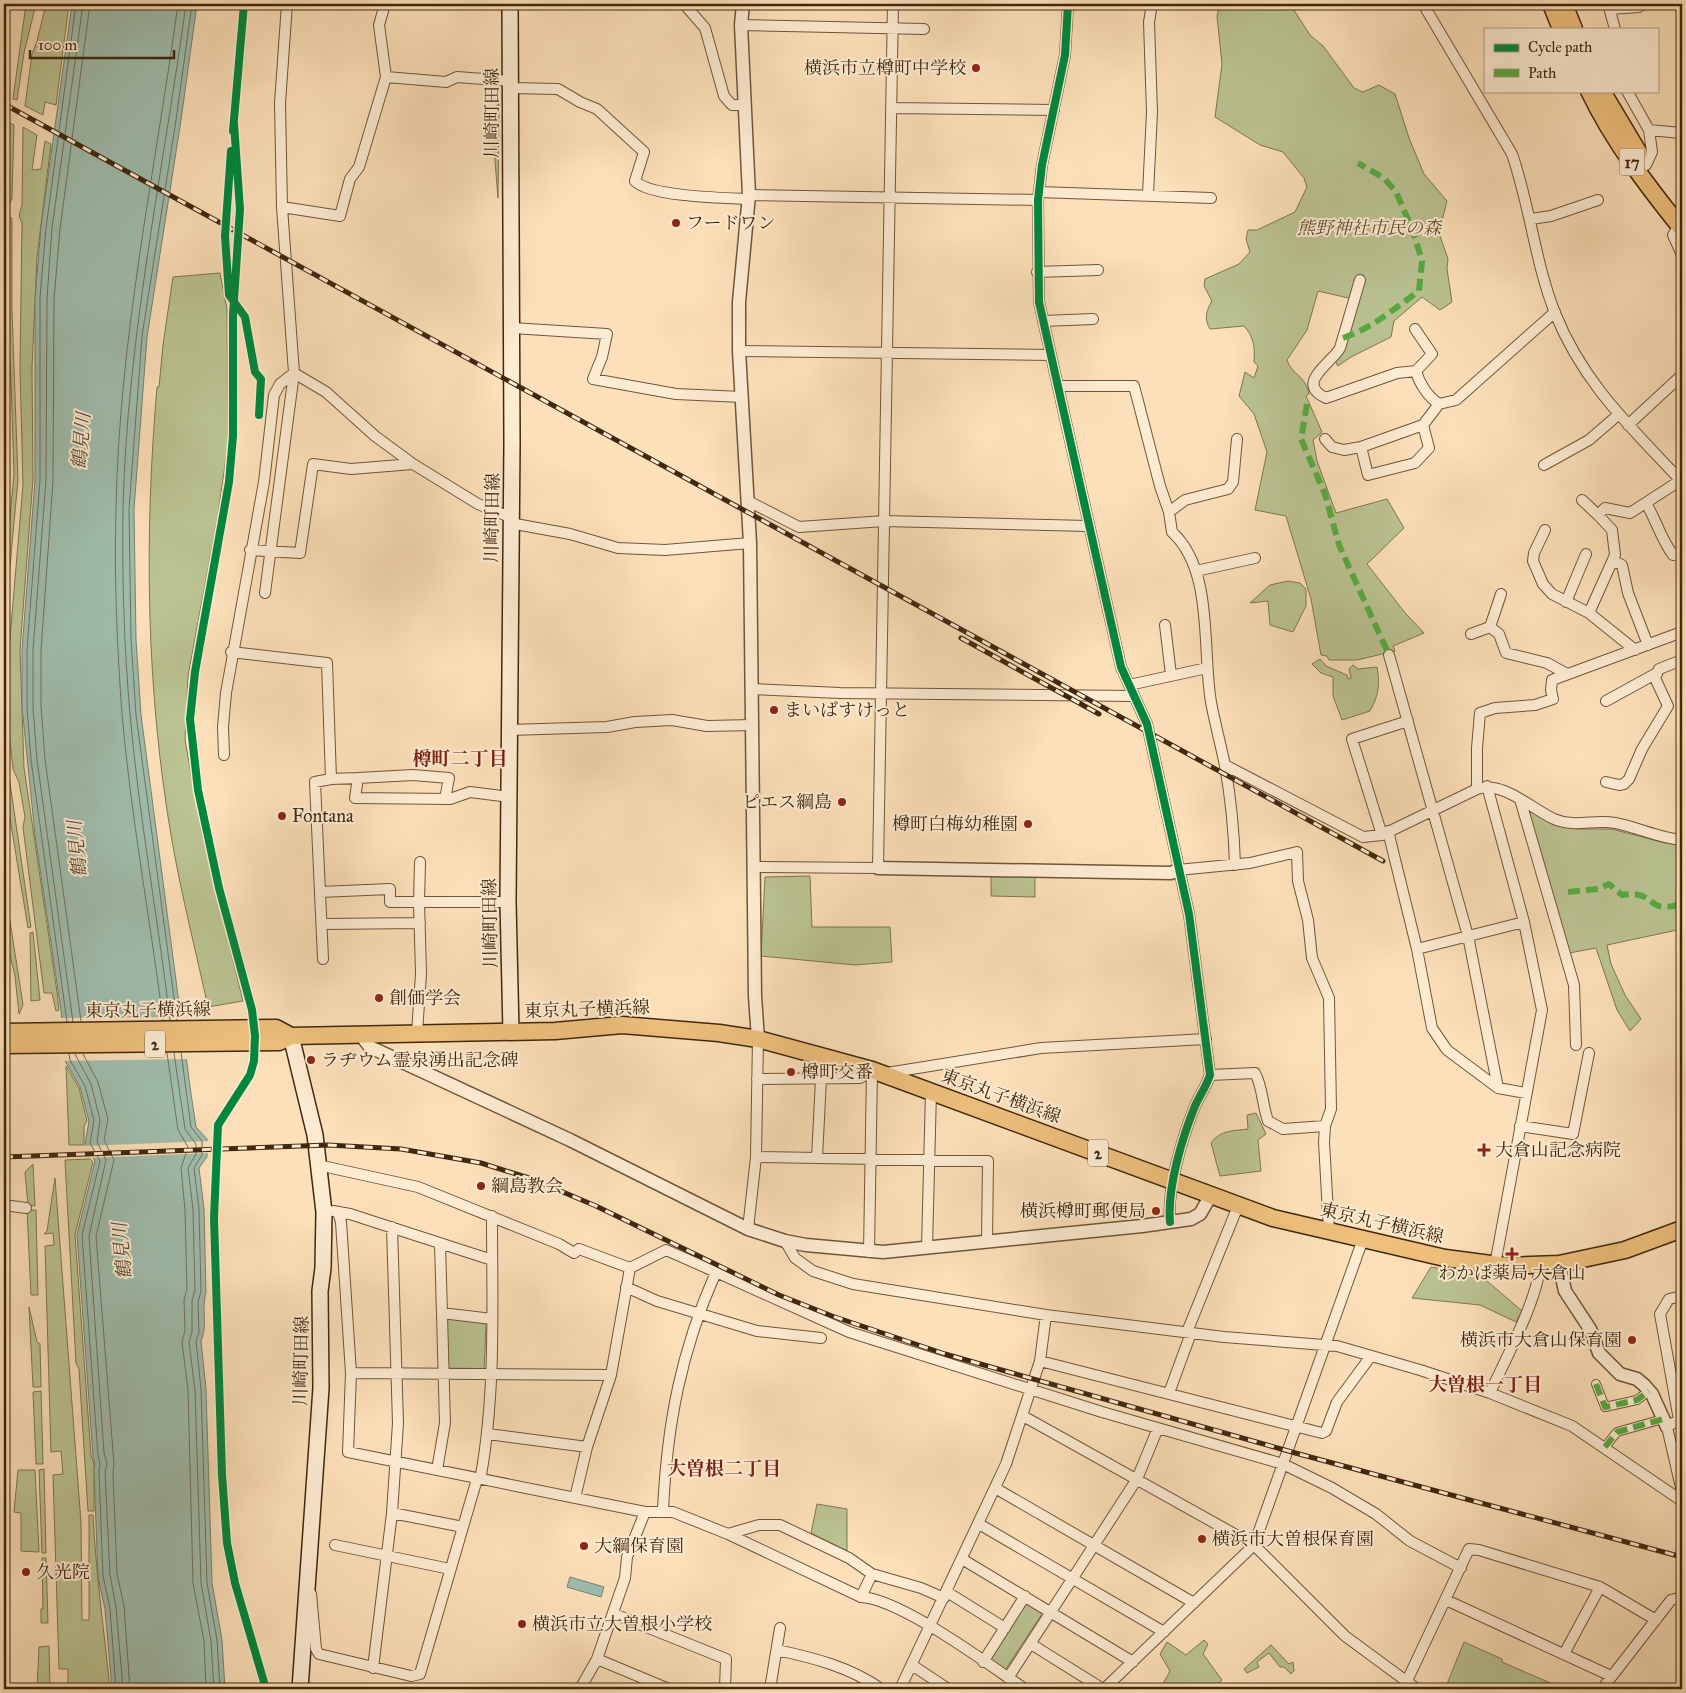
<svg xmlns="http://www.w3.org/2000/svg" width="1686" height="1693" font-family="'IM FELL Great Primer','Noto Serif JP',serif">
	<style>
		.green { fill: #bbc392; stroke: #7e7650 }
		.water { fill: #9fbdad; stroke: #79816d }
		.pier { fill: #fce0b9 }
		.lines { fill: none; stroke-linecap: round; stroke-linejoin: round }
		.shore { stroke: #70725e; stroke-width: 1 }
		.pedestrian-casing { stroke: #6f5639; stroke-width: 10 }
		.minor-casing { stroke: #6f5639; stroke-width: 12 }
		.tertiary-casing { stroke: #6f5639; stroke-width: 15 }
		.secondary-casing { stroke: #40280e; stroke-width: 18 }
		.primary-casing { stroke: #40280e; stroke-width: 19 }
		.pedestrian { stroke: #fdebd2; stroke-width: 8 }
		.minor { stroke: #fdebd2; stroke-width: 10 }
		.tertiary { stroke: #fdebd2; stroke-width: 12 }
		.secondary { stroke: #fdebd2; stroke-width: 15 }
		.primary { stroke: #eec07c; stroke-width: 16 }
		.rail-casing { stroke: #40280e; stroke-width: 5 }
		.rail { stroke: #fdebd2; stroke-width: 3; stroke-dasharray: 9; stroke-linecap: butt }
		.quiet { stroke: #56aa41; stroke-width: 6; stroke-dasharray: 12 6; stroke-linecap: butt }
		.cycleway-casing { stroke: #fdebd2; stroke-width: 11 }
		.cycleway { stroke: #00873e; stroke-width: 8 }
		.poi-dot { fill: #8f2418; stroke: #fdebd2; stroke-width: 2 }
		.labels { text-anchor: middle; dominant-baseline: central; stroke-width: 4; stroke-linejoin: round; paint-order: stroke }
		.shield { fill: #fdebd2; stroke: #796249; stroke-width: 1 }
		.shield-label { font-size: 16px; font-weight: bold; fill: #40280e }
		.poi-label { font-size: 18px; fill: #40280e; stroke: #fdebd2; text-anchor: start }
		.street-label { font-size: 18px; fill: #40280e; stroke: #fdebd2 }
		.park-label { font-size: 18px; font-style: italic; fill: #5f4f2f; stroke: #fdebd2 }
		.water-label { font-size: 19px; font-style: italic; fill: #584d36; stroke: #fdebd2 }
		.neighbourhood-label { font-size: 19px; font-weight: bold; fill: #7a1f14; stroke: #fdebd2 }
	</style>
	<rect width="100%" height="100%" fill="#fce0b9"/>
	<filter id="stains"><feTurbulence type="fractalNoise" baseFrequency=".004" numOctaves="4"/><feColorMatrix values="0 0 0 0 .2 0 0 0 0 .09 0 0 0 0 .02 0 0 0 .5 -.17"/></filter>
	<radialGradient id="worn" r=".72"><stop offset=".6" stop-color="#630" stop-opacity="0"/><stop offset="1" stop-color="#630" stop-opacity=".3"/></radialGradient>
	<!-- green -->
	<path class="green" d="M26,4h10l-12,49 -7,47 -4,-1z
		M46,4h23l-13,101 -11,-3 -2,13 -18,-9 7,-52 5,-13z
		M1220,4h70l20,31 13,11 31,42 9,4 16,-7 16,9 14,44 15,36 23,27 -8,32 9,26 -1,10 5,33 -12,8 -18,-13 -28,24 -3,16 -40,20 -13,9 -3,-5 22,-61 -39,-9 -11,39 -20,30c5,15 19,16 22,34l-3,2 16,36 -9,8 4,21 19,52 51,-14 17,29 -37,36 39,50 18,19 -31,13 2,5 -38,9h-28l-2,-4 -6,-1 -10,-56 -25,-83 -31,-6 12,-58 -13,-38 -15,-18 6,-24 9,6 4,-12 -4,-4c1,-15 0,-25 -10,-36l-34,3c-6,-10 -4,-18 2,-28l-8,-15 1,-7 34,-15 11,-12 -4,-13 2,-9h9l38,-18 12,-25 -3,-9 -21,-26 -23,-7 -45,-28 7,-53 -5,-48z
		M499,103l-1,95 -7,-86z
		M9,123l5,2 -2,74 -5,8 -3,-1z
		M23,127l14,8 -5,35 9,-1 4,-28 6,3 -14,113 -5,111 1,111 -13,171 4,118 33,224 2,18 -3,1 -4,-18h-8l-21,-166 2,-10 -6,-35 -6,-13 -8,-72 18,-212 -3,-117 2,-145 -3,-7 3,-11z
		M10,218h2v92l6,170 -14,150v-49l10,-107 -3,-94 -7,-106v-35z
		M220,273l7,37 1,134 -10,71 -30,161 -3,64 16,89 42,172 -35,6c-12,-55 -26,-110 -36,-166 -26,-150 -28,-303 -15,-454h2l4,-42 10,-68z
		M1288,581l12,2 6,6v17l-13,26 -23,-7 -2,-24 -18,2 20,-18z
		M1320,659l6,7 21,9 1,4 3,-1 -2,-9 4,-4 5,4 19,-2c3,17 2,28 -7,44l-28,9 -9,-24v-19l-12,-4 -9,-9z
		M4,742l27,185 -3,1 -24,-146z
		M1526,807l37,19 14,3h35l53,14 17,-1v87l-75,16 4,19 14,31 16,24 -11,12 -13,-21 -21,-62 -27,5z
		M991,875h44v22l-44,-1z
		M810,876l2,51h78l2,35 -37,3 -94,-9 4,-79z
		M10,921l13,84 -4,9 -4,-38 -11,-46v-7z
		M33,932l7,68 -9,1 -1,-68z
		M66,1066l13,22 8,33 -3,5v19h-15z
		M1256,1113l10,21 -8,6 3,31 -41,5 -9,-33c9,-13 22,-12 37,-14l-1,-14z
		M90,1159l3,3 -18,73 16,220 3,9v47h-6l-9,-142 -3,-6 -11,-203z
		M33,1164l2,42 -7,-1 -3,-33z
		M55,1178l26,345 1,97h7v-105h4c3,58 11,116 17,174h-38v-5h-4v-15h-9l-6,-194 10,-1 -2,-23 -10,1 -6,-206 9,-1 -1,-12 -9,1 3,-3z
		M27,1210h9l2,85h-7z
		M1431,1267l49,8 42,36 -6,11 -36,-17 -68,-7z
		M29,1307l8,35 3,2 1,43h-8z
		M447,1318l39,6 -2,47h-38l-1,-51z
		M41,1391l2,73h-7l-3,-72z
		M44,1469l2,84h-4l-3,-83z
		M18,1470h17l4,82 -18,-1v-38l-7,-1z
		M817,1504l30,5v42l-36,-18z
		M42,1558h4l2,65h-7v-14h2z
		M1026,1600l18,11 -39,59 -17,-10z
		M1204,1640l4,4 -5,10 19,26 -9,9h-49v-7l6,-11 -10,-17 7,-12 19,13z
		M1464,1642l38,17v3l62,27h-119z
		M1271,1645l18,19 4,-2 1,9 -3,3 -7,-7h-4l-11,-14 -12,9 2,5 -12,6 -3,-4z
		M49,1646l1,43h-13l2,-42z"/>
	<!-- water -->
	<path class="water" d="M72,4h125l-16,116 -34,217 -13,172 2,131 5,75 50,379 5,33 11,12v18l-8,11 5,41 2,84c-5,15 2,33 -5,48l5,48 6,194 10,57 3,49h-113l-7,-80 -7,-32 -4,-107 1,-6 -2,-8 -16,-221 18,-74 -10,-17 4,-23 -9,-34 -15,-26 -4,-51 -26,-175 -13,-128v-57l13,-170v-182l6,-71z
		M570,1577l34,10 -3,10 -34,-10z"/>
	<!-- pier -->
	<path class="pier" d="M184,1017l5,42 -127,2 -3,-43z
		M210,1141v12l-120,5 -7,-12z"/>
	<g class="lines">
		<!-- shore -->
		<path class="shore" d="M163,1020c-13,-102 -32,-203 -41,-306 -5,-68 -8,-137 -6,-205 3,-170 39,-337 62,-505
			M170,1020c-12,-102 -31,-203 -40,-306 -6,-68 -8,-137 -7,-205 4,-170 40,-337 63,-505
			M177,1020l-41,-305 -5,-75 -2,-131 13,-173 34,-216 16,-116
			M81,1021l-36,-262 -4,-53v-55l12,-170 1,-182 6,-70 30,-225
			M67,1022l-36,-262 -4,-53v-57l13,-170v-182l6,-70 30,-224
			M73,1022l-36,-262 -4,-53v-57l13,-170 1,-182 5,-70 31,-224
			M181,1052l10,75 11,14v14l-8,13 5,41 2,82 -3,11 1,31 -3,8 5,48 6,194 10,57 3,49
			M167,1053l11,77 10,17 -7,21 4,42 2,79 -3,11 1,30 -3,12 6,48 5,193 11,58 2,48
			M174,1053l11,76 11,15v10l-8,14 5,41 2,81 -3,11v31l-3,10 6,48 6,193 10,58 3,48
			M69,1054l1,6 15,26 9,34 -4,23 10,18 -18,74 16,220 2,9 -1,7 4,105 7,32 6,81
			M75,1054l16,30 9,36 -3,22 9,18 -17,76 15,217 3,11 -2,8 5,103 6,32 7,82
			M83,1054l15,28 10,37 -4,21 10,20 -18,76 18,228 -1,9 4,101 7,32 6,83"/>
		<defs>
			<path id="pedestrian" d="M1596,1384l9,23 32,-7 12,-9
				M1605,1447l12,-15 46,-13"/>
			<path id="minor" d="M287,4l-7,99 2,104 12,166 32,19 49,44 38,28 65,40 32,13
				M385,4l-6,21 7,52
				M684,4l21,24 19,68 8,9h13
				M1068,4l-3,51 -23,110 -4,35 1,102 82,365 26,57 42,190 21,161c-4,12 -10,20 -15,31 -13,32 -28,82 -25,116
				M1423,4l89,150c18,52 23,108 43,159 29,72 76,114 127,169
				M1608,4l7,25
				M1610,9l29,-2v-3
				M741,25l183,4
				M511,88l47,1 22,13 17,7 47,43 -9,29c15,16 90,17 114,18
				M1627,91l22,39
				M891,108l163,2
				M1646,165l6,-13 -3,-22 33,3
				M1039,192l172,6
				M1148,194l4,-82 -3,-90 3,-18
				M749,195l289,5
				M282,207l58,9 10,-37 9,-12 27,-90 60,5 11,-5 54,4
				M1681,209l-2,16 -6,10 9,20
				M1531,219l20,-3 47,-16
				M1037,272l61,-2
				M1360,280l-20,68c-8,15 -46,35 -14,50l71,-25 19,-2c3,12 12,26 23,33l17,-4 99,-88
				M1043,321l50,-2
				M512,328l95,6 -5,23 -9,22 83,15 66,3
				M1415,329l17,25 -16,17
				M739,351l312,4
				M1058,386h76l26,100 9,26 3,20c42,38 30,118 39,170 4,22 10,43 14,64 6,33 9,65 10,99
				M1628,425l54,-50
				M1325,439l7,8 12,3 17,-3 62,-22 16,-21
				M1361,447l7,28 47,-12 14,-15 -6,-23
				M1544,465l45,-25 29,-25
				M1582,500l16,15
				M748,501l51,26 85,-6 204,5
				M1646,503c10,17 15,36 27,52l9,-2
				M1169,512l16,-12 43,-11 5,-7 4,-43
				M510,523l60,11 48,14 47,2 85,-7
				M1545,530l-11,23 -1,8 10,23 9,10 37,19
				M250,550l50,3 13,-89 38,5 62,-5
				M1614,561l8,4 6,28 20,52
				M1196,571l59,-13
				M265,593l29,-220
				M1566,602l20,-48
				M1165,625l6,50
				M1490,627l9,7 7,19 41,10 20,11
				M1490,627l11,-33
				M1471,634l19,-7
				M1635,650l-46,-37 26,-58 -3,-25 -14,-15 7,-7 25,5 51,-33
				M231,652l96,11 4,116 27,-1 -3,20 95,1 20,-7 40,5
				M1389,655l79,281 30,152
				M1129,685l78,-17
				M752,689l88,4 294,3
				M1606,701l51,-28
				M509,730l98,-3 28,-5 37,-2 35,6 46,-1
				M224,755l-1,-28 3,-34 38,-211 10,-87 6,-11 14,-11
				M1225,765l138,72 19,-2 95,-46c27,-8 53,19 77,30 21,9 40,0 61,4 22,4 44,15 67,17
				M358,778l55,-3 36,3 -4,21
				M1606,782l13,3 5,-1 5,-5 13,-30 26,-43 -13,-28 4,-9 23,-9
				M1487,786l37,136 18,88 -47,255
				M1477,789v-41l3,-35 15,-5 40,-3 18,-6 -2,-9 1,-10 130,-48
				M1520,799l54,186 2,60
				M1388,831l29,118
				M1382,835l-30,-96 56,-18
				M754,867l124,1 15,-864
				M1178,870l72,-7 47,-11 1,29 10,39 4,38 17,40 2,111 -6,17 -1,16 5,89
				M320,892l70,-3v13h118
				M1524,922l-107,27 15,79 15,22 51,38 28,5
				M322,924l98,-1
				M323,959l-8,-177 16,-3
				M417,1033l4,-59 -2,-72 1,-40
				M887,1073l154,-25 165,-9
				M1210,1075l45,-2c8,15 7,31 13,48l15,8 42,-3
				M757,1079l103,-1 12,-8
				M1520,1126l53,8 16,-81
				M756,1157l232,4 -1,80
				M817,1158l4,-79
				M318,1165l100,22 141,57 15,9 5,-4 51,19 36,-18 50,22
				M4,1205l22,3
				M333,1211l17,3 142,46
				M338,1212l3,10 10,151 -3,79 297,60h28l55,22 133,63c40,2 128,68 164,92
				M748,1229l8,-72 2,-118
				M785,1241l10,17 18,13 40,13 193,31 178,22 113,9 83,24 70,23 82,33 110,75
				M927,1248l4,-157
				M869,1252l3,-182
				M626,1287l31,14 100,30 64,7
				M442,1313l50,6
				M1187,1332l51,-126
				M1040,1361l282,72 4,-2 11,-29 34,-46
				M351,1373l260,2
				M1169,1393l22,-60
				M1490,1393c15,-33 48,-94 50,-128
				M1023,1416l231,129 91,91 72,53
				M1679,1420l-19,-106 9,-15 13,-3
				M1673,1423l-6,4 15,65
				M488,1434l99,13
				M437,1470l8,-47 -5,-180
				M995,1488l199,115
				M575,1498l12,-51 24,-72 19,-107
				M663,1510c4,-86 18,-159 53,-238l133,60 253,80 181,52 49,24 44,26 34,27 51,27
				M392,1513l71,14
				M979,1524l185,108
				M728,1534l31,-9h21l69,33 23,16 49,14 23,10
				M335,1545l115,24
				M962,1559l171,103
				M947,1592l58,36
				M311,1594l5,55 3,5 92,22 9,-2 57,-195 4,-4c15,-85 11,-173 11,-259
				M861,1597l11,-23
				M1446,1600l165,76
				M614,1614l112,45 -1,30
				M1031,1644l72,45
				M777,1650c37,8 73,17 104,39
				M1564,1654l36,-67
				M597,1659l72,30
				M983,1662l42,-66
				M912,1665l36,24
				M373,1668l19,-155 6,-90 -6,-196
				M1008,1678l129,-199 21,-51
				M1406,1683l63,-134 10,1 121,37 56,33
				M580,1689l17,-30 28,-81 2,-21 18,-45
				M770,1689l10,-61
				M900,1689l106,-225 34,-103 6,-46
				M1104,1689l150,-144 109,-306
				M1246,1689h1
				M1602,1689l69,-89 11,-3"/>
			<path id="tertiary" d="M743,4l-2,21 8,170 -10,107v49l11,192 5,453 3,43
				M878,868l293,5 7,-3
				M360,1034l10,13 200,93 178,89 37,12 21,4 77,7 259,-26 49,-7 9,-5 11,-19
				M1559,1264l6,27 25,38 9,24 21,21 17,5 7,6 8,9 15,33"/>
			<path id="secondary" d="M510,4l2,439 -4,459 3,130
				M291,1036l24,99 9,77 -1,56 -3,23 1,97 -21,301"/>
			<path id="primary" d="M1551,4l10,25
				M1564,4l10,25
				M1589,91c24,50 59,96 93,138
				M1602,91l37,62
				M4,1032l272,-4 15,8
				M4,1045l275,-3 12,-6 264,-5 67,-6 97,8 39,6 114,31 401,148 172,40 61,8 53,-2 66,-14 57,-21"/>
		</defs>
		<!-- pedestrian casing -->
		<use href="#pedestrian" class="pedestrian-casing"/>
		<!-- minor casing -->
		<use href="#minor" class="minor-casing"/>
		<!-- tertiary casing -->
		<use href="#tertiary" class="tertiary-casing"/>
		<!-- secondary casing -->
		<use href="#secondary" class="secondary-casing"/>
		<!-- primary casing -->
		<use href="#primary" class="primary-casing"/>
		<!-- pedestrian -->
		<use href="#pedestrian" class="pedestrian"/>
		<!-- minor -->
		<use href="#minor" class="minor"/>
		<!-- tertiary -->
		<use href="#tertiary" class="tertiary"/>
		<!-- secondary -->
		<use href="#secondary" class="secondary"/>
		<!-- primary -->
		<use href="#primary" class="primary"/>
		<defs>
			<path id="rail" d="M4,104l1379,757
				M961,638l138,76
				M4,1157l324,-12 73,4 80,14 51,16 64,27 183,89 53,21 113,38 354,100 383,103"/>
		</defs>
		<!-- rail casing -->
		<use href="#rail" class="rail-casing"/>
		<!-- rail -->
		<use href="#rail" class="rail"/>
		<!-- quiet -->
		<path class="quiet" d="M1343,338c31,-11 49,-28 76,-47l3,-30 -9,-30 -17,-39 -12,-14 -26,-15
			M1307,404l-6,35 24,55 14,51 50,110
			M1568,892l30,-3 11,-5 13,11c34,-6 24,19 55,10l2,-11
			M1596,1384l9,23 32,-7 12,-9
			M1605,1447l12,-15 46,-13"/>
		<defs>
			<path id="cycleway" d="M1068,4l-3,51 -23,110 -4,35 1,102 82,365 26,57 42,190 21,161c-4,12 -10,20 -15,31 -13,32 -28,82 -25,116
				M234,124l6,85 -7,106v121l-4,46 -34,190 -5,47 8,71 21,98 33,122 3,26 -1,25 -4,14 -32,50 -4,93 8,257 5,68 8,40 31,106
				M233,131l11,-127
				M231,151l-6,85 4,59 16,22 10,55 6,7 -2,36"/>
		</defs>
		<!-- cycleway casing -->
		<use href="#cycleway" class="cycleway-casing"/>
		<!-- cycleway -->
		<use href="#cycleway" class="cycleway"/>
	</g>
	<!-- markers -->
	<g class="poi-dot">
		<circle cx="976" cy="68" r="5"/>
		<circle cx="676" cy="223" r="5"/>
		<circle cx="774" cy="710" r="5"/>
		<circle cx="842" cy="802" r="5"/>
		<circle cx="282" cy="816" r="5"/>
		<circle cx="1028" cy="824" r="5"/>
		<circle cx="379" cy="998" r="5"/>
		<circle cx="311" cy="1060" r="5"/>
		<circle cx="791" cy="1072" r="5"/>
		<path d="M1481.5 1142.5h5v5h5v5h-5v5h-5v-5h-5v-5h5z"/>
		<circle cx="481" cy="1186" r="5"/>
		<circle cx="1156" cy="1211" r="5"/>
		<path d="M1509.5 1246.5h5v5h5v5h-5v5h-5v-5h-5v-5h5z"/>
		<circle cx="1632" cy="1340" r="5"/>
		<circle cx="1202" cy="1539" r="5"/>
		<circle cx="584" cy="1546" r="5"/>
		<circle cx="26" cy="1572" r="5"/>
		<circle cx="522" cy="1624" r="5"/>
	</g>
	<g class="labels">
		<!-- shield labels -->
		<g class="shield">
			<rect x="1619.5" y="148.5" width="25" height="27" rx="4"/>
			<rect x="145" y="1030.5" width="20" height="27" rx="4"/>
			<rect x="1088" y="1139.5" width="20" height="27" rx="4"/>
		</g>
		<g class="shield-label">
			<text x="1632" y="162">17</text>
			<text x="155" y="1044">2</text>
			<text x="1098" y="1153">2</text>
		</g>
		<!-- poi labels -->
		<g class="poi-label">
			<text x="966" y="68" text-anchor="end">横浜市立樽町中学校</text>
			<text x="686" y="223">フードワン</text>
			<text x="784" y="710">まいばすけっと</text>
			<text x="832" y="802" text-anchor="end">ピエス綱島</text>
			<text x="292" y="816">Fontana</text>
			<text x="1018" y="824" text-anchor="end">樽町白梅幼稚園</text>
			<text x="389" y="998">創価学会</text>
			<text x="321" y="1060">ラヂウム霊泉湧出記念碑</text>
			<text x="801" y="1072">樽町交番</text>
			<text x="1495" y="1150">大倉山記念病院</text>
			<text x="491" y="1186">綱島教会</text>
			<text x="1146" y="1211" text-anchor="end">横浜樽町郵便局</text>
			<text x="1512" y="1273" text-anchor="middle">わかば薬局 大倉山</text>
			<text x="1622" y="1340" text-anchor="end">横浜市大倉山保育園</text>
			<text x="1212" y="1539">横浜市大曽根保育園</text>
			<text x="594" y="1546">大綱保育園</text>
			<text x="36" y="1572">久光院</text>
			<text x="532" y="1624">横浜市立大曽根小学校</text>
		</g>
		<!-- street labels -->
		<g class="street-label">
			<text transform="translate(492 113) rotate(-90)">川崎町田線</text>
			<text transform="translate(492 518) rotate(-89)">川崎町田線</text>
			<text transform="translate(490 923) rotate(-91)">川崎町田線</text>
			<text transform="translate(587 1009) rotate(-2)">東京丸子横浜線</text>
			<text transform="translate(148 1010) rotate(-1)">東京丸子横浜線</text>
			<text transform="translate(1001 1096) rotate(20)">東京丸子横浜線</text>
			<text transform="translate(1382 1223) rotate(13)">東京丸子横浜線</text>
			<text transform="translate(301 1361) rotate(-89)">川崎町田線</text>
		</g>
		<!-- park labels -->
		<g class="park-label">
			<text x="1369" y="228">熊野神社市民の森</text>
		</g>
		<!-- water labels -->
		<g class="water-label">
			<text transform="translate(81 441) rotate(-85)">鶴見川</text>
			<text transform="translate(77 849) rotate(-96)">鶴見川</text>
			<text transform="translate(122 1251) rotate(-96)">鶴見川</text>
		</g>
		<!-- neighbourhood labels -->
		<g class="neighbourhood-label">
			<text x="460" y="758">樽町二丁目</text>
			<text x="1485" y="1384">大曽根一丁目</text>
			<text x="724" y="1468">大曽根二丁目</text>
		</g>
	</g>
	<!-- margin -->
	<rect width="1686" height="1693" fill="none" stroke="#fce0b9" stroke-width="20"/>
	<rect x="5" y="5" width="1676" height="1683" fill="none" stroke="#40280e" stroke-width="2.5"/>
	<rect x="10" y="10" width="1666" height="1673" fill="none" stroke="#40280e"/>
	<!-- legend -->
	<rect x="1484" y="28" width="175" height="65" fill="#fdebd2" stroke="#b19d84"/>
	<rect x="1494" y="44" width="25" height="8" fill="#00873e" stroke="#b19d84"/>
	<text x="1528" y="52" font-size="15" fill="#40280e">Cycle path</text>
	<rect x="1494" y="69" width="25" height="8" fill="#56aa41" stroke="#b19d84"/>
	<text x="1528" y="78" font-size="15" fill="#40280e">Path</text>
	<!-- scale -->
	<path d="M30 50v8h144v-8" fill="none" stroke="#40280e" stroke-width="2.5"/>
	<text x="38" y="50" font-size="15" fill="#40280e" stroke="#fdebd2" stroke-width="4" paint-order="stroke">100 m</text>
	<rect width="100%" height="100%" filter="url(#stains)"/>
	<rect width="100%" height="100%" fill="url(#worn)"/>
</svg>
